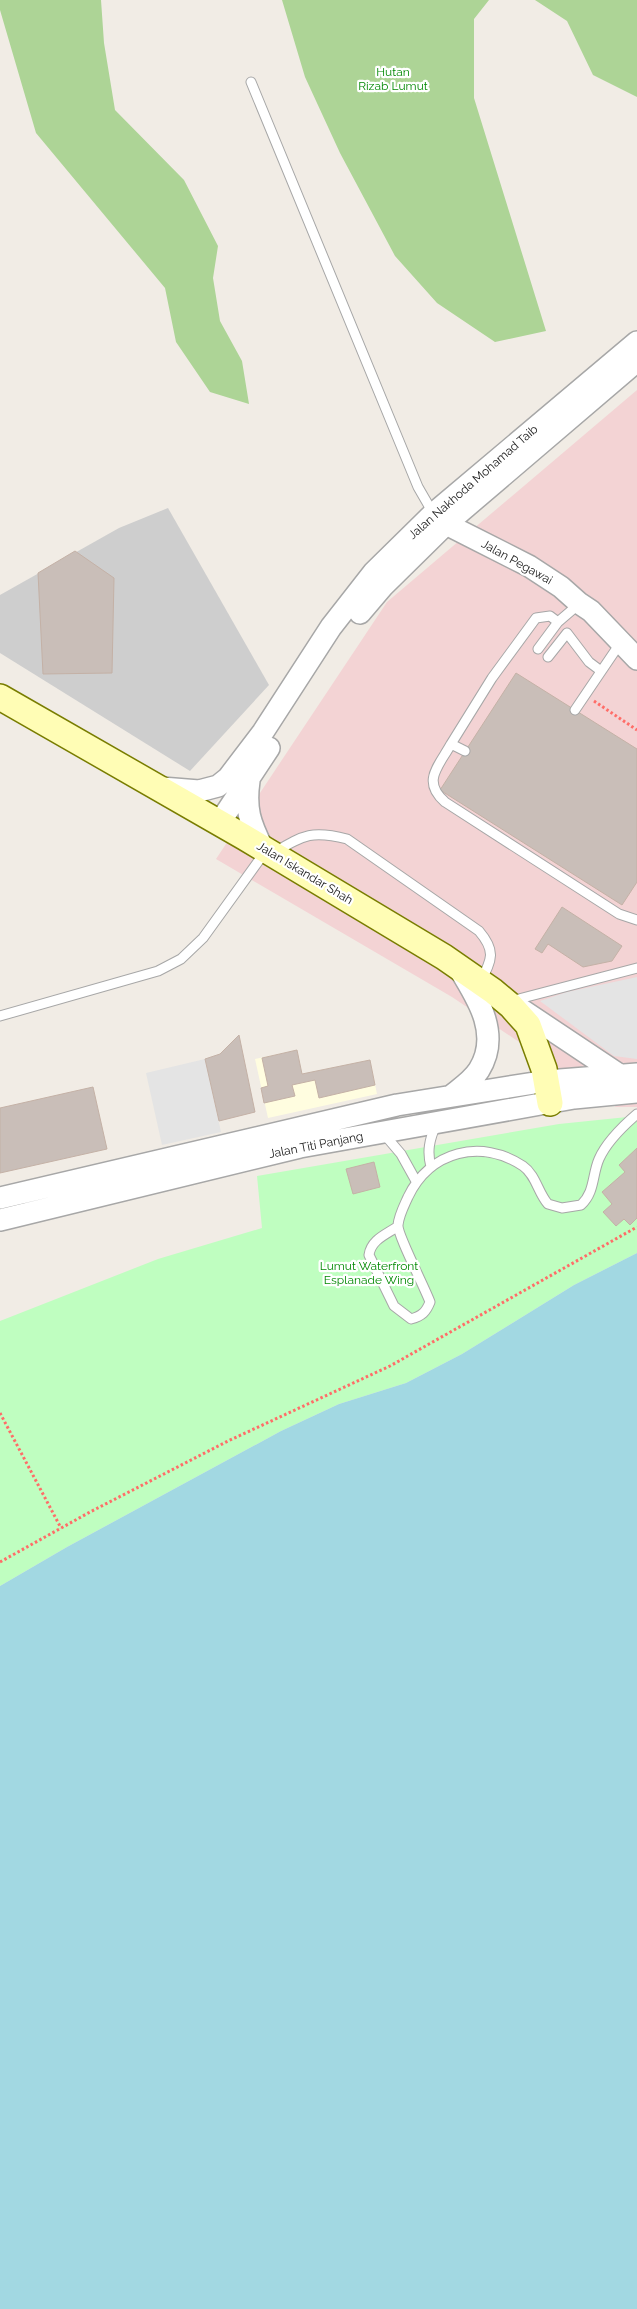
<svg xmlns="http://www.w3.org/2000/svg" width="637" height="2309" font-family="Raleway,sans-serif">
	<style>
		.commercial { fill: #f3d3d4 }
		.education { fill: #fffde0 }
		.religious { fill: #cecece }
		.forest { fill: #add496 }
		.park { fill: #bffec0 }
		.parking { fill: #e4e4e4 }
		.water { fill: #a2d8e2 }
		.building { fill: #c9beb8; stroke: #c4b1a6 }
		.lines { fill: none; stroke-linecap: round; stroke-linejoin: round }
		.service-casing { stroke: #a7a7a7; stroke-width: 11 }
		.tertiary-casing { stroke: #a7a7a7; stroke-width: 24 }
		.secondary-casing { stroke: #797d00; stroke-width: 28 }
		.path { stroke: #ff6d68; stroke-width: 3; stroke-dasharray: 2.5 2.5; stroke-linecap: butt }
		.service { stroke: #fff; stroke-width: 9 }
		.tertiary { stroke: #fff; stroke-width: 21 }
		.secondary { stroke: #fffdb5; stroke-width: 25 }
		.labels { text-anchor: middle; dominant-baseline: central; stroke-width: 4.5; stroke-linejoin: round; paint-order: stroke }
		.park-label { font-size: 12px; fill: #028903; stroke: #fff }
		.street-label { font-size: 12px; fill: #202020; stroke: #fff }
	</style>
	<rect width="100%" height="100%" fill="#f1ece5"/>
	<!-- commercial -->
	<path class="commercial" d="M637,390v717h-21l-164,-110 -236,-138 171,-257z"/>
	<!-- education -->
	<path class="education" d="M297,1050l5,24 68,-14 7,34 -109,24 -13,-59z"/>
	<!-- religious -->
	<path class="religious" d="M168,508l101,177 -79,86 -190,-118v-58l119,-67z"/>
	<!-- forest -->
	<path class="forest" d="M0,0h101l3,43 11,67 69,70 34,66 -5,32 7,43 22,40 7,43 -39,-12 -34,-50 -11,-54 -129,-155 -36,-123z
		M282,0h207l-15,19v79l72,233 -51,11 -58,-39 -42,-47 -55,-103 -35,-76z
		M535,0h102v97l-44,-22 -26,-54z"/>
	<!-- park -->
	<path class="park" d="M637,1116v137l-63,32 -112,69 -56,29 -67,21 -58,27 -214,116 -67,39v-265l158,-62 104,-31 -5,-52 302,-52z"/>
	<!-- parking -->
	<path class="parking" d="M637,977v82l-23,-3 -74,-55 27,-9z
		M205,1059l16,73 -59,13 -16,-72z"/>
	<!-- water -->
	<path class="water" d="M637,1253v1056h-637v-723l67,-39 214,-116 58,-27 67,-21 56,-29 112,-69z"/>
	<!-- building -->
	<path class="building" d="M75,551l39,27 -2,95 -69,1 -5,-101z
		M516,673l121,76v133l-15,23 -182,-115z
		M562,907l60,39 -10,15 -29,6 -35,-23 -6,9 -7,-4z
		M239,1035l16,77 -36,9 -14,-62 15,-5z
		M297,1050l5,24 68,-14 5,25 -56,13 -4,-18 -23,5 3,11 -31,7 -3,-15 7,-2 -6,-28z
		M93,1087l14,62 -107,24v-65z
		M637,1148v70l-7,7 -6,-6 -8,7 -13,-14 9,-8 -10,-12 23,-20 -6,-7z
		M374,1162l6,25 -27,7 -7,-25z"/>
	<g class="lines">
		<defs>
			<path id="service" d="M251,82l167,405 15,26
				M538,649l20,-27 21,-18
				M548,657l19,-24 22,29 12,9
				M575,710l46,-68
				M451,744l41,-66 44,-60 14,-2 8,6
				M465,751l-14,-7c-12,22 -30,37 -6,58l174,112 18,6
				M275,852c29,-17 37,-22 72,-13l132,92c17,20 13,28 2,50
				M511,1001l126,-33
				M0,1016l158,-45 23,-12 22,-21 62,-86
				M384,1134l17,20 15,27
				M431,1167c-4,-15 -2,-27 5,-42
				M397,1227c-12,8 -26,13 -28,28l25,51 17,13c11,-3 15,-7 19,-17 -5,-14 -33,-68 -32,-77 1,-10 6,-19 10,-28 22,-46 73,-59 115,-31 13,9 15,27 25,38l14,4 19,-3c14,-13 11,-30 18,-46 8,-18 24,-33 38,-45"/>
			<path id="tertiary" d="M436,516l10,8 83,42 32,21 18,16 12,8 46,48
				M360,613l23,-27 63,-62 191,-163
				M249,781c-4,28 1,42 13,66
				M162,788l37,3 19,-5 10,-8 35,-46 68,-105 43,-55 59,-58 204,-172
				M220,822l49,-74
				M516,1006l102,68
				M451,1096c10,-8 21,-15 28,-26 22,-35 -1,-71 -19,-100
				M0,1198l397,-93 150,-24 90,-7
				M0,1220l300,-73 274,-49 63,-6"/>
			<path id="secondary" d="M0,697l244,140 200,120 49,34 18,15 17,19 16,44 6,34"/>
		</defs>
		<!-- service casing -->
		<use href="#service" class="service-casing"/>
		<!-- tertiary casing -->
		<use href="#tertiary" class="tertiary-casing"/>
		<!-- secondary casing -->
		<use href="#secondary" class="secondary-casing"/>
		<!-- path -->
		<path class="path" d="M594,701l43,29
			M0,1413l61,115
			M0,1562l90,-50 138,-71 162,-75 247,-139"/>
		<!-- service -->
		<use href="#service" class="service"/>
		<!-- tertiary -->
		<use href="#tertiary" class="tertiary"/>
		<!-- secondary -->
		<use href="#secondary" class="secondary"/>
	</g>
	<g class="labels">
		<!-- park labels -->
		<g class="park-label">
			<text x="393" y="72">Hutan<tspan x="393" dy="14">Rizab Lumut</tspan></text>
			<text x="369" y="1266">Lumut Waterfront<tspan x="369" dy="14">Esplanade Wing</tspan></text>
		</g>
		<!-- street labels -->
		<g class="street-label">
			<text transform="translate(473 482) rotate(-41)">Jalan Nakhoda Mohamad Taib</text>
			<text transform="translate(517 562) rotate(29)">Jalan Pegawai</text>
			<text transform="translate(305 873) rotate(31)">Jalan Iskandar Shah</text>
			<text transform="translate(316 1145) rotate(-11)">Jalan Titi Panjang</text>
		</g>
	</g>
</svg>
